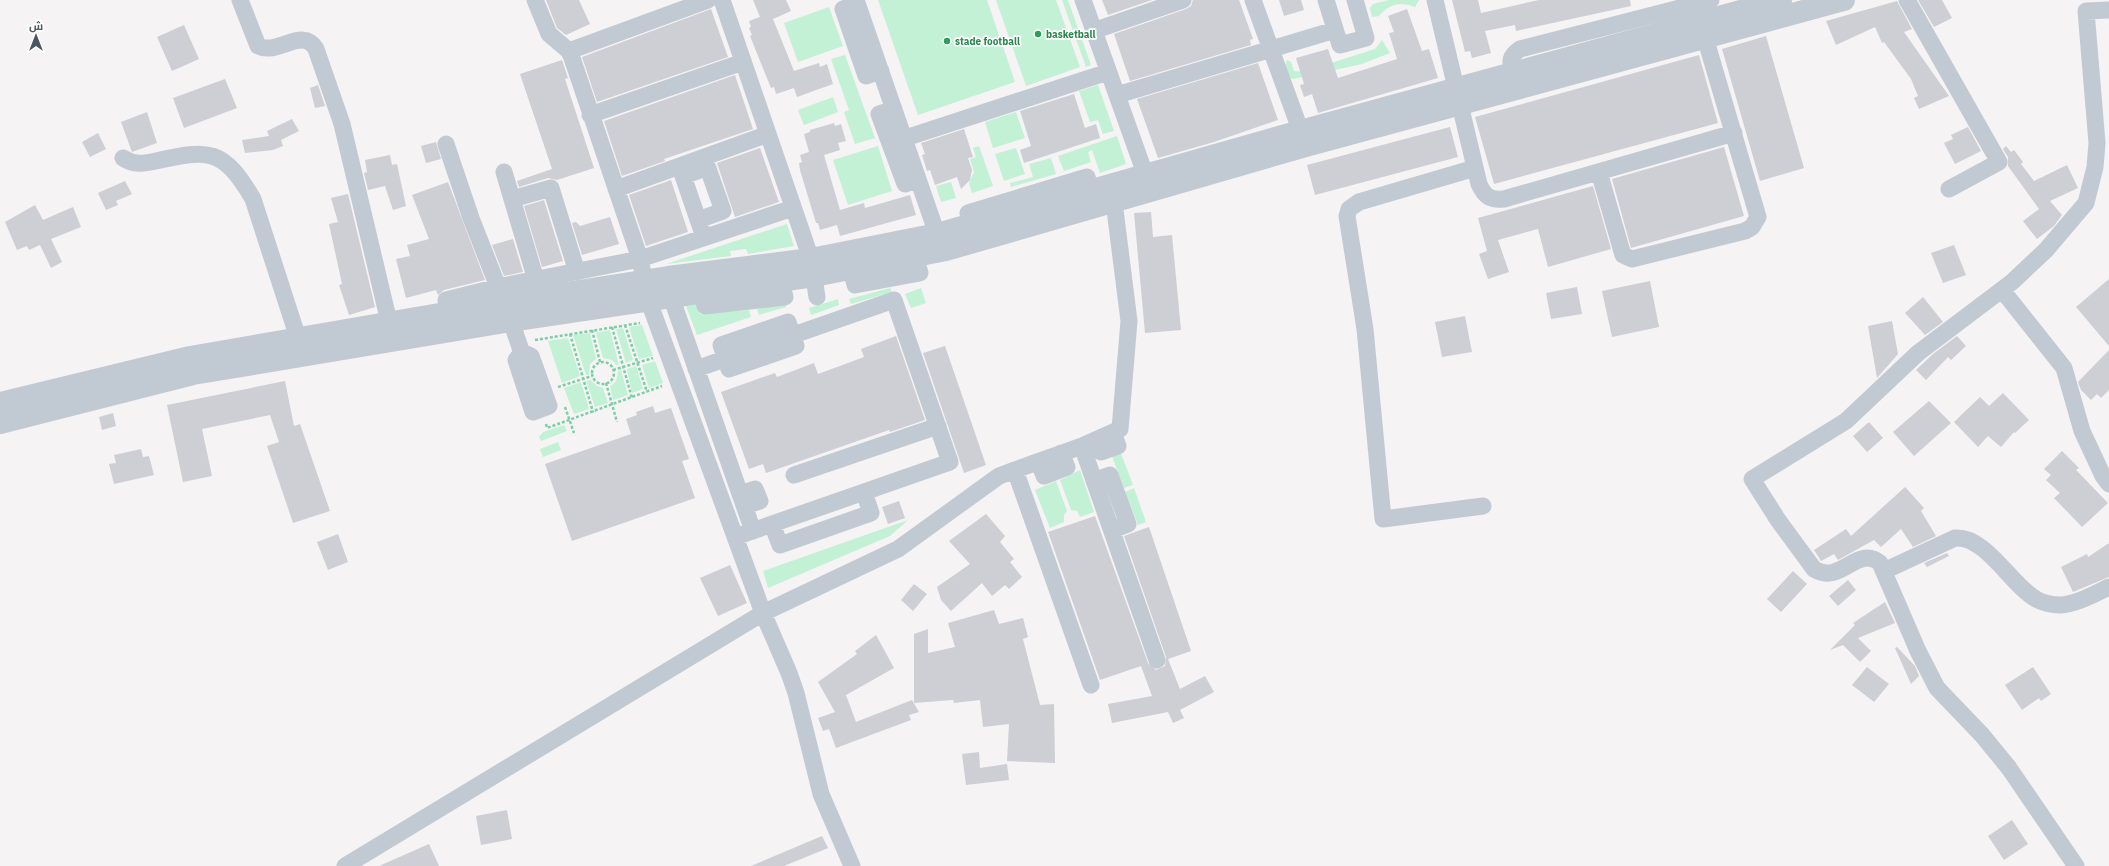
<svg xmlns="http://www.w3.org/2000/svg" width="2109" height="866" font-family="'IBM Plex Sans',Cairo,sans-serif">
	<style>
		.green { fill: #c3f1d5 }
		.building { fill: #cdcfd5 }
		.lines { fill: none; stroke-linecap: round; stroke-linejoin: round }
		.path { stroke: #7ad0a6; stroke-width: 2.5; stroke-dasharray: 3 2; stroke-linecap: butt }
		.minor { stroke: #c1cad2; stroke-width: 17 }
		.tertiary { stroke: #c1cad2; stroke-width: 22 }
		.leisure-dot { fill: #2e9e5b; stroke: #fff; stroke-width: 1.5 }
		.labels { text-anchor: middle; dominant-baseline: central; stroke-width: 3.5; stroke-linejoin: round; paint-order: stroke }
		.leisure-label { font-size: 10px; font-weight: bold; fill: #27864d; stroke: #fff; text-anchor: start }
	</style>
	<rect width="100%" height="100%" fill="#f5f3f3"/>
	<!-- green -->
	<path class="green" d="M878,0h109l28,82 -97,33z
		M996,0h60l24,67 -54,19z
		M1062,0h6l23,65 -5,2z
		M1389,0h30l-4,7c-15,-6 -26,-3 -36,9l-7,1 -2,-9 3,-4z
		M829,7l14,39 -45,16 -14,-39z
		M1382,40l8,13 -28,11 -69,15 -5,-1 -4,-10 3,-8 4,2 3,9 9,1 72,-23z
		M845,55l30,83 -20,6 -11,-32 5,-2 -18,-51z
		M1098,85l16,46 -11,3 -5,-14 -8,2 -11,-31z
		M833,97l5,15 -34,13 -6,-15z
		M1016,112l9,26 -32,10 -8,-26z
		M1117,136l9,28 -26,9 -8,-23 -4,2 3,10 -27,9 -6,-15z
		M878,146l14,45 -44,14 -15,-45z
		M979,146l14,40 -21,7 -3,-10 5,-11 -4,-13 6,-2 -3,-9z
		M1016,148l9,26 -21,7 -9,-27z
		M1051,158l5,16 -45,13 -1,-4 23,-6 -4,-13z
		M951,182l5,16 -15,4 -5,-16z
		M787,224l7,22 -46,8 -2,-5 -16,2 1,5 -65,8z
		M890,288l2,4 -41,12 -2,-5z
		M921,288l5,15 -15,5 -6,-14z
		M838,299l1,6 -28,10 -2,-7z
		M696,304l4,10 49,-4 2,7 -54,18 -11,-29z
		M785,304l1,3 -27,8 -2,-6z
		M642,325l11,31 -14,3 -10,-32z
		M623,328l10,32 -7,3 -10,-34z
		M610,330l9,35h-3l-4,-5 -9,-2 -7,-25z
		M590,333l6,26 -6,5 -1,11h-3l-13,-40z
		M568,338l12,38 -18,7 -14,-42z
		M655,361l8,22 -14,5 -7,-23z
		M636,366l7,23 -11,4 -5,-24z
		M621,370l7,25 -15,5 -3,-14c7,-3 7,-8 8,-15z
		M591,380l6,6 6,2 5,15 -13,4 -9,-26z
		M581,382l8,27 -15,5 -10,-26z
		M564,425l3,6 -26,10 -2,-4 4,-5z
		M558,442l3,8 -18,7 -3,-8z
		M1120,451l13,34 -9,3 -13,-34z
		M1080,470l14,42 -14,5 -3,-6 -6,-1 -11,-30z
		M1056,481l11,30 -3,4v7l-14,6 -15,-38z
		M1134,488l12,34 -8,3 -13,-33z
		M908,520l-18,16 -122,52 -5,-17z"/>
	<!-- building -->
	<path class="building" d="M546,0h33l11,24 -24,11 -9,-7z
		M753,0h33l5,11 -18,8 21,52 25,-8 1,4 7,-3 6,20 -36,13 -3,-9 -18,6 -2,-7 -3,1 -21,-52 2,-1 -3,-7 2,-1 -2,-6 11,-4z
		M1102,0h50l-44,15z
		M1193,0h46l14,39 -3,1 1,5 -121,36 -16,-47 72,-25 5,-3z
		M1279,0h22l3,10 -20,6z
		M1452,0h26l3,13 58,-13h91l1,6 -115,25 -1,-6 -30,6 6,22 -19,5 -2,-7 -5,1z
		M1918,0h24l10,18 -18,9z
		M1897,1l15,28 -8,3 45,64 -30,13 -5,-11 4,-2 -7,-17 -27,-37 -2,1 -7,-16 -39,18 -10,-24z
		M711,9l17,48 -131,45 -15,-45z
		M1407,9l15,42 7,-2 9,29 -120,35 -6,-19 -8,3 -4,-12 4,-1 -8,-26 32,-9 10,29 59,-19 -8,-26 5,-1 -6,-16z
		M184,25l15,34 -27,12 -15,-34z
		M1766,36l38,132 -44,13 -38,-132z
		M1699,55l19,68 -224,61 -19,-67z
		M562,60l6,18 -3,1 29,89 -37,12 -9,-2 -29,9 -2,-6 35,-12 -32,-95z
		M1258,63l20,57 -64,22 -56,16 -21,-59z
		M735,75l18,54 -89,30 1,2 -43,15 -18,-55z
		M225,79l12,29 -53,20 -11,-30z
		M318,85l7,21 -10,2 -5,-20z
		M1074,94l11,34 11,-4 4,14 -76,25 -4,-13 11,-4 -11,-35z
		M147,112l10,31 -25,9 -11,-30z
		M292,119l7,12 -18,9 2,6 -10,4 -28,3 -3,-13 27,-4 -2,-5z
		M834,123l1,3 6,-2 5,17 -8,2 2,7 -16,5 16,55 24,-7 1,5 45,-13 6,20 -76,21 -3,-11 -17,5 -2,-7h-2l-16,-53 -1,-7 3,-1 -2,-7 9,-3 -5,-18 6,-2v-2z
		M1450,127l8,30 -143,38 -8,-30z
		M1968,127l13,24 -26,13 -11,-21 9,-4 -2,-4z
		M964,129l9,28 -5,1 4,12 -2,10 -9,9 -4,-12 -22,8 -5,-15 -3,1 -5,-16 3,-1 -4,-11z
		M98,133l8,16 -16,8 -8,-15z
		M436,142l5,17 -15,4 -5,-17z
		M2006,146l5,6 3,-2 9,12 -2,2 13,17 33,-16 11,23 -28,13 12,14 -8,11 -17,13 -14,-18 16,-12 -31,-43v-9l-5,-8z
		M1724,147l20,69 -113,32 -19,-69z
		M760,148l19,54 -44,15 -18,-54z
		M390,155l2,10 5,-1 9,42 -13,4 -8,-24 -17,4 -4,-17 3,-1 -2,-12z
		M671,180l17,52 -42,14 -17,-51z
		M125,181l7,13 -16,7 2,4 -12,5 -8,-17z
		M448,182l37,98 -41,10 -6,5 -2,-5 -30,8 -10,-39 14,-3 -3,-11 22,-6 -17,-44z
		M1593,186l18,63 -63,18 -10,-38 -40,11 11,32 -21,7 -9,-25 8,-3 -9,-33z
		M348,194l27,113 -26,8 -10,-30 3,-1 -13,-60 9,-2 -7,-24z
		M544,200l19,61 -21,6 -18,-61z
		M35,205l8,15 30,-13 8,20 -30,12 11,23 -11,6 -11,-23 -11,5 -2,-4 -10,4 -12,-28z
		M1151,212l2,25 19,-2 9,95 -36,3 -11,-120z
		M610,217l9,27 -37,11 -10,-32 4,-1 4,4z
		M513,239l10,33 -19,4 -12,-31z
		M1954,245l12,30 -23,8 -12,-30z
		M2109,279v67l-33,-39z
		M1650,281l9,46 -47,10 -10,-46z
		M1577,287l5,27 -31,5 -5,-26z
		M1923,297l20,25 -18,13 -20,-22z
		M1465,316l7,36 -30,5 -7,-35z
		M1892,321l6,33 -21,24 -9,-52z
		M896,336l29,84 -35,12 -1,-2 -123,43 -3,-9 -14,5 -28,-77 54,-19 2,4 37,-14 4,11 46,-17 -3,-8z
		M1957,336l9,10 -15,14 -3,-3 -22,23 -10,-10 17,-16z
		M945,346l41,119 -22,8 -41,-120z
		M2109,350v40l-8,8 -4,-4 -6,6 -10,-10 -3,-8z
		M285,381l9,45 6,-2 30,87 -37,12 -26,-77 12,-4 -9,-27 -68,14 10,47 -29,6 -16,-77z
		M2003,393l26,27 -14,13 -1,-1 -13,15 -13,-11 -10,11 -24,-25 26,-25 9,9z
		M1929,401l22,22 -37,33 -21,-24z
		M653,406l2,7 16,-5 18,51 -7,2 13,37 -123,43 -27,-77 86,-30 -5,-15 11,-4 -1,-3z
		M113,413l3,13 -14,4 -3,-13z
		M1869,422l14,16 -16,14 -14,-16z
		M141,449l2,8 6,-1 5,19 -40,9 -5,-20 7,-1 -2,-8z
		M2062,451l17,17 -3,2 32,33 -26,24 -28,-29 6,-5 -14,-13 5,-5 -7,-6z
		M1905,487l19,21 -3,3 15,25 -23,11 -12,-18 -20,18 -7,-7 -36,20 -4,-6 -13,7 -7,-11 32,-21 5,7z
		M899,501l6,17 -17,6 -6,-17z
		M986,514l19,22 -5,6 14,17 -4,3 12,15 -13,12 -4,-4 -13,11 -10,-13 -31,28 -10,-11 -4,-13 33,-23 -21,-23z
		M1095,516l53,147 8,7 9,-4 1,-9 -42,-121 25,-9 42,124 -23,8 12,30 25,-13 9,16 -34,18 4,8 -11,5 -5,-11 -56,11 -4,-19 44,-8 -11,-30 -41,14 -52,-148z
		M338,534l10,28 -20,8 -11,-28z
		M2109,543v34l-36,15 -12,-25 26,-13 1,3z
		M1947,553l2,3 -22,11 -3,-4z
		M730,565l17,38 -29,13 -18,-38z
		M1793,571l14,13 -26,28 -14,-13z
		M1848,580l8,10 -18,16 -9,-10z
		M914,584l13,10 -14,17 -12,-11z
		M1885,602l10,21 -37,15 13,13 -11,11 -17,-17 -13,5 25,-25 -2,-2z
		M994,610l5,14 24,-6 5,19 -5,2 17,66 14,-1 1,59 -48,-2 2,-37 -26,3 -3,-27 -26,3 -1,-3 -39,3v-69l14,-5v24l27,-6 -7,-24z
		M876,635l18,33 -48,27 10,27 56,-22 7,12 -10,3 2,5 -75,28 -7,-19 -6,2 -5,-13 17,-6 -17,-30 39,-28 -2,-3z
		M1897,647l18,19 4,10 -8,8 -16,-36z
		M1867,667l22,17 -15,18 -22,-17z
		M2033,667l18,27 -10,7 -2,-3 -17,12 -17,-25z
		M979,752l1,16 27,-4 2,16 -43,5 -4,-31z
		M507,810l5,29 -31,6 -5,-29z
		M2012,820l16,24 -24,16 -16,-24z
		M822,836l6,12 -44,18h-33z
		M429,844l10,22h-60z"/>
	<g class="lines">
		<!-- path -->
		<path class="path" d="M625,325l22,67
			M612,327l20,71
			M592,330l8,32
			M570,334l23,78
			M535,340l105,-17
			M592 373a11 11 0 1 1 22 0a11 11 0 1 1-22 0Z
			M613,370l40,-12
			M606,383l11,39
			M558,387l34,-11
			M565,407l9,26
			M546,424l1,4 115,-42"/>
		<!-- minor -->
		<path class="minor" d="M240,0l18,46c20,10 44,-20 58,3l26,75 47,198
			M535,0l14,34 20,17 3,7 68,201 8,40 115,314 26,60 7,20 25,101 31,72
			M722,0l89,259 6,38
			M856,0l81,234 6,11
			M1083,0l66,185
			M1253,0l52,143
			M1326,0l14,45 26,-7 -11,-38
			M1435,0l44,184c6,13 11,16 25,15l230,-66
			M1907,0l92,162 -50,27
			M857,4l-14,5 23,67 15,-5
			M1093,31l90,-31
			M569,51l139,-51
			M1513,73c-4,-12 -3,-17 7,-24l191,-49
			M1117,95l218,-65
			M894,109l-15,5 26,70 13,-5
			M590,115l153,-53
			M890,143l218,-71
			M446,144l25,74 27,69
			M123,158c11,7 20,6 33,3 53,-12 67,-13 97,38l45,139
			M1475,168l-116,34 -10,7 -2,7 18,113 18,190 100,-13
			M703,169l-20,7 21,61
			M504,172l32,108
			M1599,172l24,83 9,4 113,-28 7,-4 6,-10 -64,-217
			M616,189l152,-55
			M512,199l39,-11 26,84
			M698,220l25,-9 -19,-54
			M972,224l-4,-11 119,-36 4,13
			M851,269l4,16 65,-12 -5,-17
			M2002,290l62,78 18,63 21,45 6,8
			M701,292l4,14 80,-9 -4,-16
			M674,305l79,226
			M448,312l-2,-12 52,-13 142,-28 153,-51
			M511,321l14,41
			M788,322l8,24 -67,23 -8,-24z
			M522,352l9,4 18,50 -16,6 -17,-52z
			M696,369l198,-69 56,162 -215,75
			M1097,440l4,12 17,-6 -5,-14
			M1082,446l38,-17 9,-108 -15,-119
			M1039,462l5,14 23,-9 -6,-14
			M794,475l144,-49
			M1094,481l16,-6 18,49 -16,6
			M740,494l15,-5 5,12 -15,5
			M772,524l8,21 91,-32 -7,-21
			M1884,571l71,-33c30,-3 57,48 81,61 6,4 17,6 24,6 17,-1 34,-11 49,-18
			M1091,685l-76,-215 67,-24 75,214
			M345,866l418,-253 135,-64 101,-73 16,-6
			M2076,866l-67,-98 -27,-33 -45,-47 -19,-37 -38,-88c-23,-19 -39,23 -66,6l-36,-49 -26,-41 94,-58 72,-68 94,-71 34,-32 40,-47 9,-36 2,-24 -11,-132 23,-1"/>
		<!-- tertiary -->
		<path class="tertiary" d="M0,403l190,-46 319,-55 159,-25 143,-18 126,-25 363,-103 481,-131
			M0,423l193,-49 318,-53 303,-45 132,-26 360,-104 538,-146"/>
	</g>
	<!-- markers -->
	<g class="leisure-dot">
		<circle cx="1038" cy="34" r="4"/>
		<circle cx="947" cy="41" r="4"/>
	</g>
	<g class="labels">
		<!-- leisure labels -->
		<g class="leisure-label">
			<text x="1046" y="34">basketball</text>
			<text x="955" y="41">stade football</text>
		</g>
	</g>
	<!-- north arrow -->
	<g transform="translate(36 36)" stroke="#ffffff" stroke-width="3" paint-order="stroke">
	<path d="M0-3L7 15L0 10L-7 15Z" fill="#4a5661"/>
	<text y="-6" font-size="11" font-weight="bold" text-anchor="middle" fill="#4a5661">ش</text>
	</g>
</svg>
